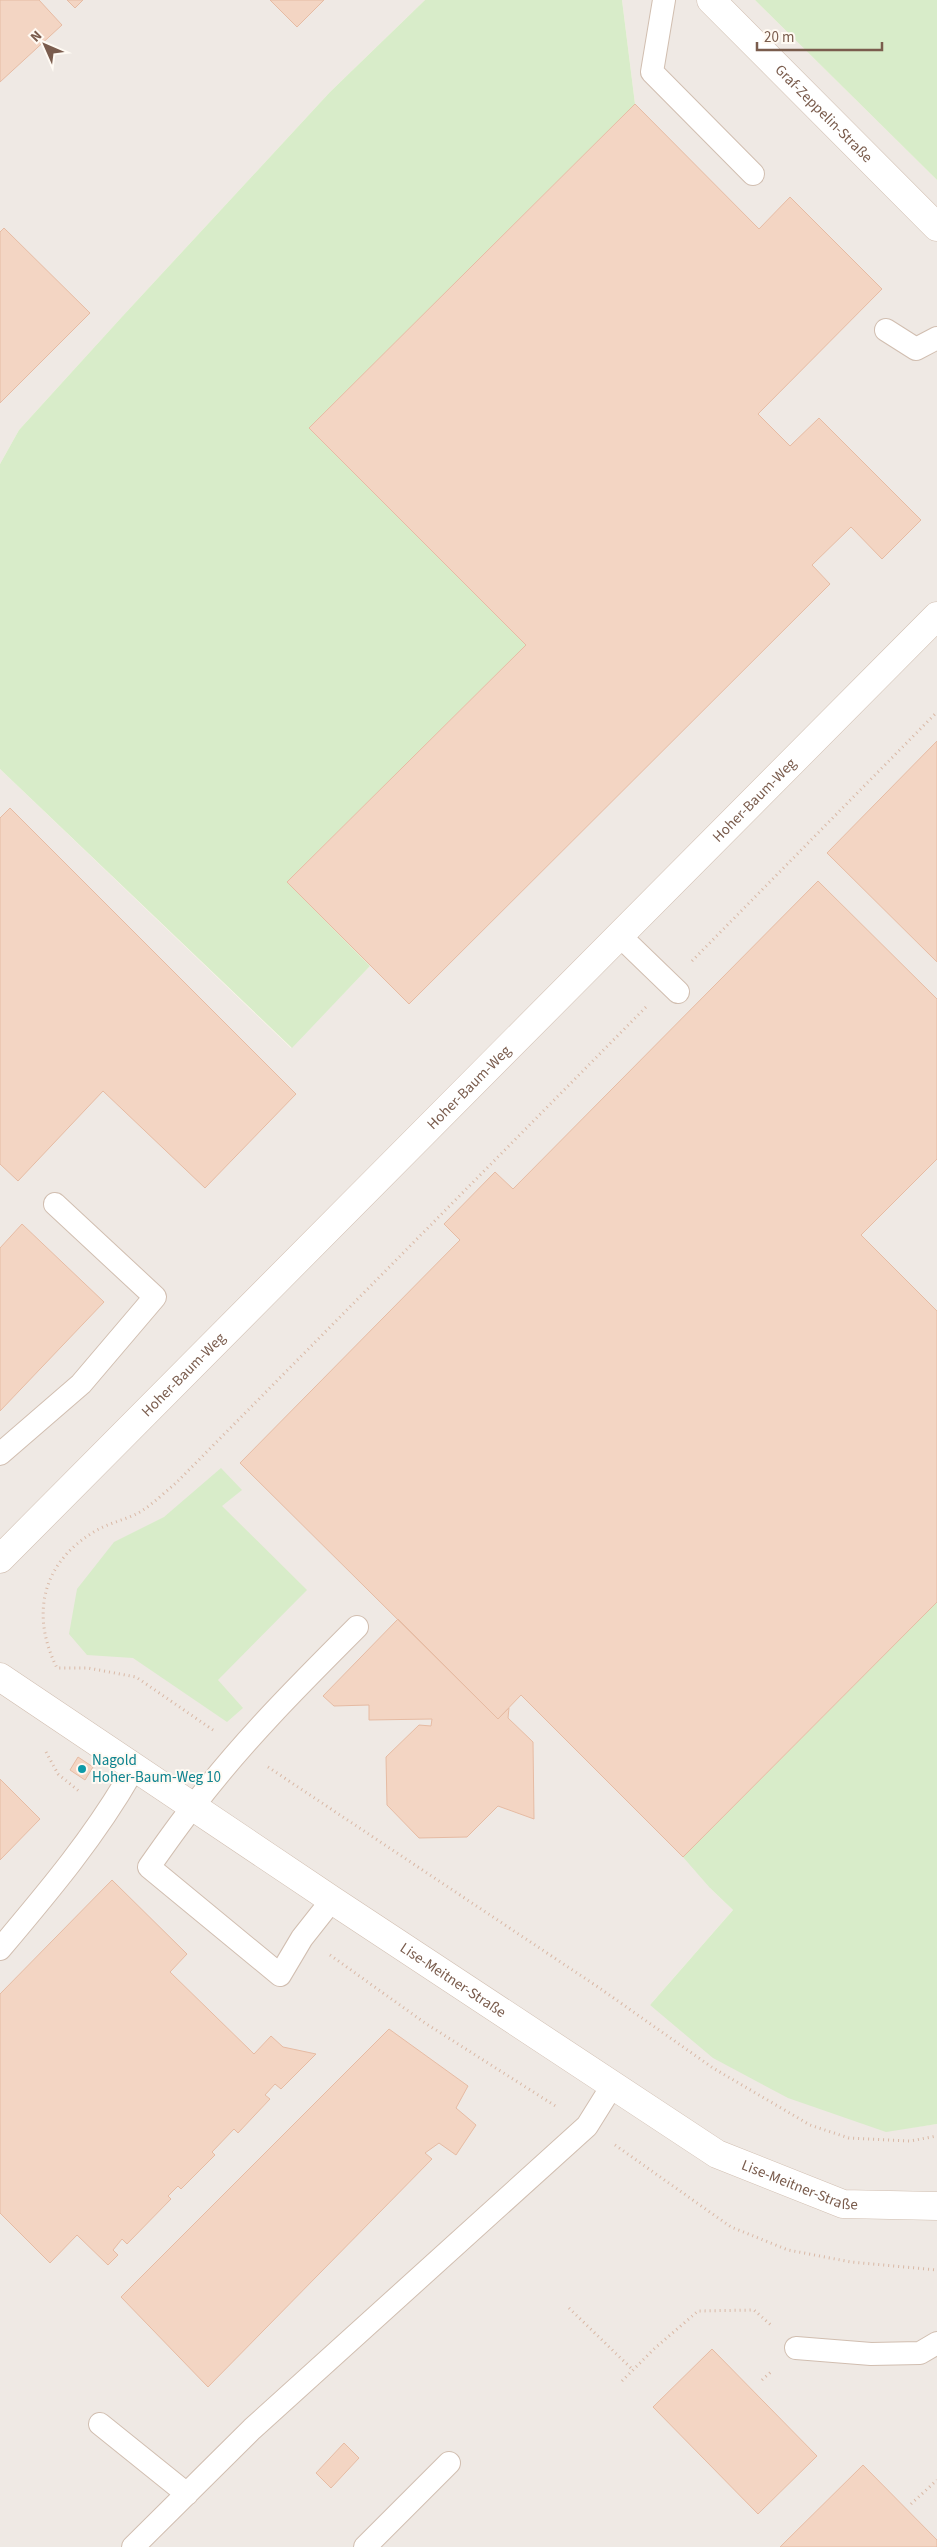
<svg xmlns="http://www.w3.org/2000/svg" width="937" height="2547" font-family="'Source Sans 3',sans-serif">
	<style>
		.industrial { fill: #efe9e4 }
		.green { fill: #d8ecc9 }
		.building { fill: #f3d5c3; stroke: #e6bba3 }
		.lines { fill: none; stroke-linecap: round; stroke-linejoin: round }
		.lane-casing { stroke: #d1beb0; stroke-width: 24 }
		.street-casing { stroke: #d1beb0; stroke-width: 29 }
		.path { stroke: #d9b8a5; stroke-width: 3; stroke-dasharray: 1 4; stroke-linecap: butt }
		.lane { stroke: #fff; stroke-width: 22 }
		.street { stroke: #fff; stroke-width: 28 }
		.culture-dot { fill: #0f9aa8; stroke: #fffaf3; stroke-width: 2 }
		.labels { text-anchor: middle; dominant-baseline: central; stroke-width: 4; stroke-linejoin: round; paint-order: stroke }
		.street-label { font-size: 15px; fill: #7a5c4d; stroke: #fffaf3 }
		.culture-label { font-size: 15px; fill: #0d838f; stroke: #fffaf3; text-anchor: start }
	</style>
	<rect width="100%" height="100%" fill="#fdf6ec"/>
	<!-- industrial -->
	<path class="industrial" d="M0,0h425l-95,92 -210,227 -101,111 -19,34z
		M622,0h133l182,180v1422l-227,286 23,22 -83,95 235,126 52,-7v423h-937v-1778l291,279 79,-82 -83,-84 22,-454 326,-324z"/>
	<!-- green -->
	<path class="green" d="M425,0h197l13,104 -325,324 216,217 -239,237 83,84 -78,82 -292,-279v-305l19,-34 101,-111 210,-227z
		M755,0h182v180z
		M221,1468l21,22 -20,16 85,84 -89,90 25,28 -16,14 -94,-64 -46,-3 -18,-21 8,-45 37,-47 50,-25z
		M937,1602v522l-51,8 -98,-34 -75,-40 -63,-53 83,-95 -23,-22 -27,-31z"/>
	<!-- building -->
	<path class="building" d="M0,0h39l23,25 -62,57z
		M67,0h16l-8,8z
		M270,0h54l-27,27z
		M635,104l124,125 31,-32 92,92 -124,125 32,32 29,-28 102,102 -39,39 -31,-32 -39,38 18,19 -421,420 -122,-122 239,-237 -217,-217z
		M4,228l86,85 -90,90v-171z
		M937,741v221l-110,-109z
		M10,808l286,286 -91,94 -102,-97 -85,90 -18,-17v-346z
		M818,881l119,118v160l-76,76 76,76v291l-254,255 -162,-162 -23,24 -258,-256 220,-223 -16,-16 51,-52 18,17z
		M22,1224l82,78 -104,109v-163z
		M398,1619l100,100 11,-11 -1,10 25,24 1,77 -36,-13 -31,31 -48,1 -32,-33 -1,-48 33,-32 12,1 1,-7 -63,1v-15l-35,1 -11,-10z
		M78,1757l15,10 -8,13 -15,-10z
		M0,1779l40,40 -40,41z
		M112,1880l75,74 -17,18 84,82 17,-18 12,11 33,7 -35,35 -6,-5 -10,11 5,4 -32,34 -4,-4 -22,23 3,3 -34,34 -3,-3 -10,10 3,3 -44,45 -5,-5 -9,11 5,5 -10,10 -31,-30 -27,28 -50,-50v-219z
		M389,2029l79,57 -12,22 20,17 -20,30 -17,-12 -14,10 7,6 -224,228 -87,-90z
		M712,2349l105,107 -59,58 -105,-107z
		M344,2443l15,15 -28,30 -15,-15z
		M863,2465l74,75v7h-157z"/>
	<g class="lines">
		<defs>
			<path id="lane" d="M664,0l-12,72 101,102
				M886,330l30,19 21,-11
				M620,936l58,56
				M0,1454l81,-70 74,-87 -100,-93
				M332,1900l-30,38 -22,37 -131,-108c14,-20 28,-40 43,-59 49,-65 108,-124 165,-181
				M0,1949c49,-58 97,-115 134,-181
				M796,2348l75,6 49,-1 17,-10
				M100,2424l87,70
				M133,2547l119,-118 335,-303 25,-40
				M365,2547l84,-84"/>
			<g id="street">
				<path id="s1" d="M711,0l226,227"/>
				<path id="s2" d="M0,1559l937,-943"/>
				<path id="s3" d="M0,1677l332,223 385,254 126,50 94,2"/>
			</g>
		</defs>
		<!-- lane casing -->
		<use href="#lane" class="lane-casing"/>
		<!-- street casing -->
		<use href="#street" class="street-casing"/>
		<!-- path -->
		<path class="path" d="M692,961l245,-249
			M213,1730l-77,-53 -48,-9h-31c-26,-52 -16,-103 35,-135 15,-10 34,-13 48,-21 13,-8 25,-20 36,-29l471,-477
			M46,1752l12,22 22,18
			M268,1767l330,220 115,81 97,57 39,13 61,3 27,-5
			M330,1955l95,68 132,84
			M615,2145l116,82 57,23 63,12 86,8
			M569,2308l64,62
			M762,2380l11,-10
			M622,2381l32,-32 44,-38 56,-1 19,17
			M911,2504l26,-24"/>
		<!-- lane -->
		<use href="#lane" class="lane"/>
		<!-- street -->
		<use href="#street" class="street"/>
	</g>
	<!-- markers -->
	<circle class="culture-dot" cx="82" cy="1769" r="5"/>
	<g class="labels">
		<!-- street labels -->
		<g class="street-label">
			<text stroke="none"><textPath href="#s1" startOffset="160">Graf-Zeppelin-Straße</textPath></text>
			<text stroke="none"><textPath href="#s2" startOffset="1070">Hoher-Baum-Weg</textPath></text>
			<text stroke="none"><textPath href="#s2" startOffset="665">Hoher-Baum-Weg</textPath></text>
			<text stroke="none"><textPath href="#s2" startOffset="260">Hoher-Baum-Weg</textPath></text>
			<text stroke="none"><textPath href="#s3" startOffset="545">Lise-Meitner-Straße</textPath></text>
			<text stroke="none"><textPath href="#s3" startOffset="950">Lise-Meitner-Straße</textPath></text>
		</g>
		<!-- culture labels -->
		<g class="culture-label">
			<text x="92" y="1760">Nagold<tspan x="92" dy="17">Hoher-Baum-Weg 10</tspan></text>
		</g>
	</g>
	<!-- north arrow -->
	<g transform="translate(45 45) rotate(315)" stroke="#fffaf3" stroke-width="4" paint-order="stroke">
	<path d="M0-4L9 19L0 12L-9 19Z" fill="#7a5c4d"/>
	<text y="-8" font-size="14" font-weight="bold" text-anchor="middle" fill="#7a5c4d">N</text>
	</g>
	<!-- scale -->
	<path d="M757 42v8h125v-8" fill="none" stroke="#7a5c4d" stroke-width="2.5"/>
	<text x="764" y="42" font-size="15" fill="#7a5c4d" stroke="#fffaf3" stroke-width="4" paint-order="stroke">20 m</text>
</svg>
